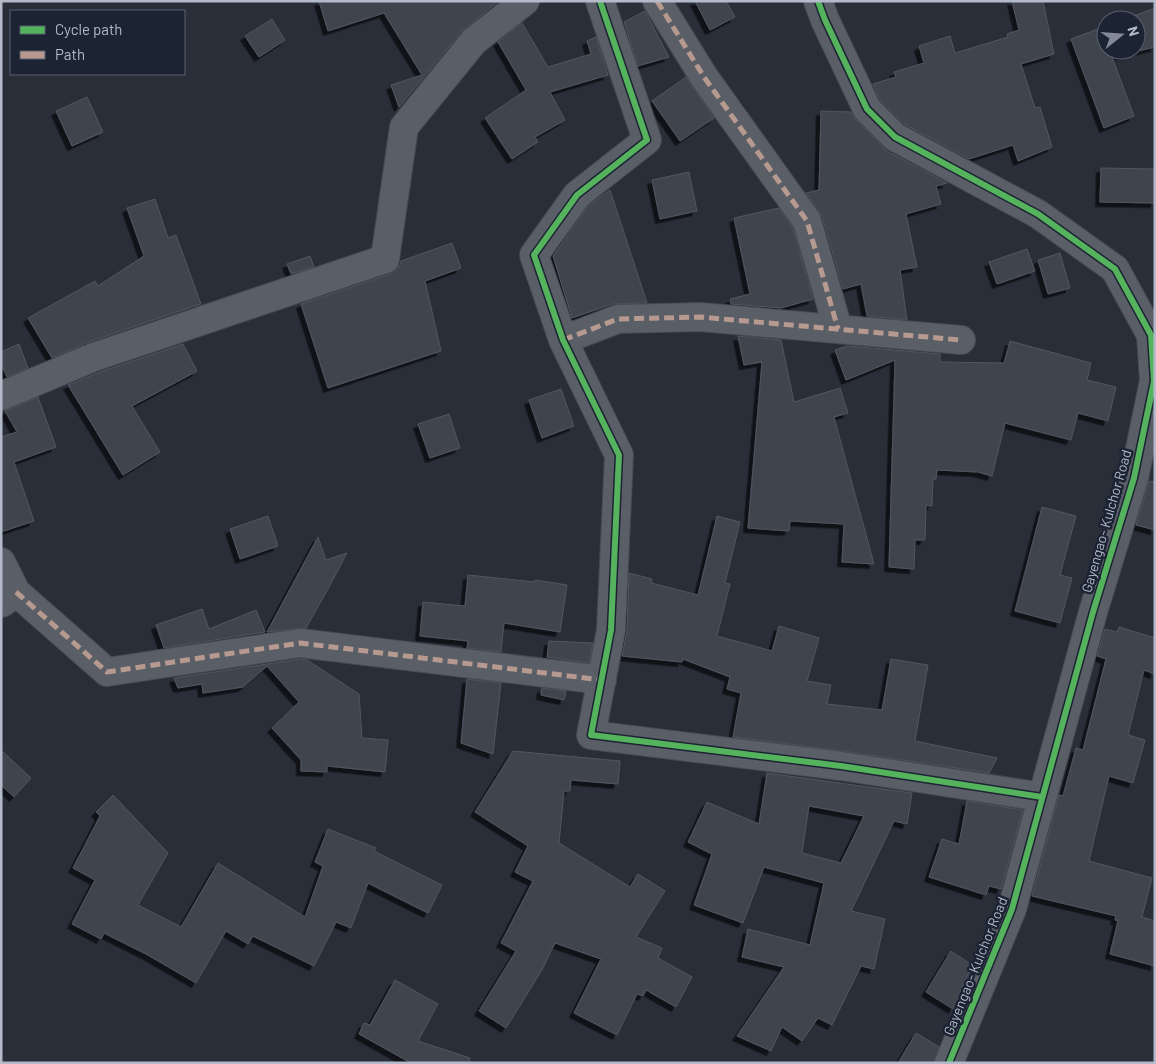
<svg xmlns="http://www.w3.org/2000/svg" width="1156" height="1064" font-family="Barlow,sans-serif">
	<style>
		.building { fill: #41454e; stroke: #515660; fill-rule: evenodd; filter: url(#shadow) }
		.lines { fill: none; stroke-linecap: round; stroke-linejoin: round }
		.minor-casing { stroke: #464a52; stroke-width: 30 }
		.minor { stroke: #5a5e66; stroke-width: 28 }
		.quiet { stroke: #b69a8f; stroke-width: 5; stroke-dasharray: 10 5; stroke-linecap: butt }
		.cycleway-casing { stroke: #1c2434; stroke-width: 9 }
		.cycleway { stroke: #56b35d; stroke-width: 6 }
		.labels { text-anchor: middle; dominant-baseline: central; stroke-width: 5; stroke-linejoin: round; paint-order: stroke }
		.street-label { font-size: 14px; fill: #b3baca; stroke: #1c2434 }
	</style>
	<defs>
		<filter id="shadow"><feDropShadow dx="-4.5" dy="4.5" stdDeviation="0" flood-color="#0009"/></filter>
	</defs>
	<rect width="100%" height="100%" fill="#292e39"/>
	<!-- building -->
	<path class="building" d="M319,1h180l-37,30 -63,76 -8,-22 31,-10 -38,-62 -56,18z
		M695,1h31l9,16 -25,13z
		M1012,1h31l11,53 -33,10 14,44 5,-1 12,40 -34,14 -5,-16 -44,14 -65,-35 -24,-24 -7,-16 23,-7 -2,-5 30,-9 -5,-17 31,-10 5,17 53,-16 -1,-3 12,-4z
		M1155,8v39l-43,10 22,59 -30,12 -33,-89 35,-13v24h30v-30h-13z
		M645,11l24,46 -31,9 -14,-44z
		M272,19l13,21 -26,17 -14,-21z
		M522,23l26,44 43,-13 -4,-13 9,-4 12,38 -58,17 15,28 -30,17 3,5 -26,17 -27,-41 41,-28 -28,-48z
		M686,77l28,41 -34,23 -28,-40z
		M87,97l16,35 -31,14 -16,-35z
		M821,111l30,1 5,8 31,31 60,32 -11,3 5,18 -35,10 11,53 -17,3 7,50 -40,-4 -6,-32 -18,5 -21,-73 -16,-23 13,-3z
		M1101,168l54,1v34l-55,-1z
		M689,172l8,39 -37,8 -8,-39z
		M610,190l37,113 -34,1 -41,14 -19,-62 35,-50z
		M155,199l13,39 8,-3 25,69 -112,38 -37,16 -24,-40 67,-37 3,5 46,-30 -17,-48z
		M779,208l14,20 20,71 -32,9 -50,-4 -1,-5 20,-5 -16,-76z
		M452,243l9,25 -36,13 16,70 -113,37 -27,-84 89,-30 10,-9 1,-4z
		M1027,249l8,22 -38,13 -8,-22z
		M1060,253l10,35 -22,6 -10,-34z
		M310,256l4,11 -23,7 -4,-10z
		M738,336l43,4 13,62 46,-14 8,25 -14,4 40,147 -32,-2 2,-38 -54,-3 -1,10 -41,-3 14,-166 -18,3z
		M1010,341l81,22 -4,17 29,7 -8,34 -30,-8 -7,27 -66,-17 -13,53 -14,-4 -41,-2 -1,9h-3l-1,27 -6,-1 -1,35h-10l-1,29 -25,-2 6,-207 -49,20 -11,-30 12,-4 93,8v8l64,1z
		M19,344l9,24 -21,9 -6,-13v-12z
		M183,344l14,27 -65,35 28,46 -37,23 -55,-90 32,-13z
		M561,389l13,37 -32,12 -13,-38z
		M38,397l18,50 -42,15 20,59 -33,11v-95l16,-5 -12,-21z
		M449,414l11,34 -30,10 -12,-34z
		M1149,481l6,1v48l-19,-5z
		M1042,507l34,9 -16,59 12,3 -12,45 -45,-12z
		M268,516l10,30 -38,13 -10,-30z
		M717,516l23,6 -15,61 5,1 -13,52 55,15 7,-25 40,12 -12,43 24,4 -4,19 55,6 9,-51 37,6 -13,76 82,17 -8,15 -146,-22 -110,-14 8,-44 -14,-4 3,-12 -47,-18 -1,3 -60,-6 5,-25 2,-58 23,6 -1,4 47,12z
		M318,537l8,23 21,-7 -18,34 -23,41 -39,4z
		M468,575l67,7v-2l32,5 -7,47 -56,-9 -3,29 -34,-4 1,-7 -48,-5 3,-34 42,4z
		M202,609l7,20 47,-19 9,22 -101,16 -8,-23z
		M1119,627l36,11v36l-11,-4 -16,65 17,5 -12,43 -24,-7 -20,85 63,17 -10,39 13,4v45l-45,-12 8,-33 -3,-1 1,-4 -84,-20 27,-101 4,1 13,-48 7,2 23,-91 -9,-3 8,-27 12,3z
		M549,641l44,2 -4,20 -42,-6z
		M300,659l7,1 52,34 3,44 26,2 -3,32 -58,-6v6l-26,-1v-11l-29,-32 27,-26 -32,-36 -24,21 -40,6 -1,-9 -24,4 -4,-10z
		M467,679l34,4 -8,71 -32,-11z
		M542,688l24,3 -2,9 -23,-5z
		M1,750l30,28 -17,19 -13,-12z
		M513,751l107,10 -2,23 -47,-4 -1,11h-6l-5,52 71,44 8,-13 27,17 -29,46 26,11 -4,10 34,19 -16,30 -30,-17 -3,6 -6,-2 -20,41 -43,-22 27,-54 -46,-16 -13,27 -36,58 -27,-17 37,-60 -15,-8 32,-62 -18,-9 13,-26 -53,-34z
		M767,773l145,20 -5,31 -13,-3 -43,90 34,8 -11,50 -13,-3 -29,59 -14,-7 -16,23 -20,-14 -11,24 -34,-15 47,-69 -42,-10 6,-28 62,16 14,-62 -60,-16 -21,56 -49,-18 18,-51 -24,-12 19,-40 52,22zM809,806l55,10 -23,47 -39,-10z
		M113,795l55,58 -30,52 43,22 37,-64 87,54 18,-51 -8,-4 13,-33 48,19 -2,3 68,34 -14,28 -60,-30 -17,45 -15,-6 -22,44 -61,-30 -5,8 -22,-13 -30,52 -50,-29 -42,-21 -3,6 -29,-15 23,-44 -22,-12 27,-52 -4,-4z
		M967,801l56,9 -22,79 -12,-3 -3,9 -57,-18 13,-38 17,5z
		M951,951l21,14 -19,44 -27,-17z
		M395,980l43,24 -20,37 52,17 -1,5h-58l-52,-29 5,-11 6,2z
		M916,1033l23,14 -5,16h-36z"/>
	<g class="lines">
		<defs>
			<path id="minor" d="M600,1l47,139 -70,55 -43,60 29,85 56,115 -8,175 -20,105 250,31 201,31
				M657,1l47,76 103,144 31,108
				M818,1l7,19 42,89 28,28 143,77 77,55 36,66 3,46 -20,97 -41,134 -81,297 -63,154
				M563,340l55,-21 82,-2 261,23
				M1,396l93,-39 291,-98 19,-132 70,-86 51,-40
				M1,562l15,30 -14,11
				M16,592l91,80 193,-29 302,37"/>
		</defs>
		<!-- minor casing -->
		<use href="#minor" class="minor-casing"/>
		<!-- minor -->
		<use href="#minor" class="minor"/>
		<!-- quiet -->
		<path class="quiet" d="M657,1l47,76 103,144 31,108
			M563,340l55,-21 82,-2 261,23
			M16,592l91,80 193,-29 302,37"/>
		<defs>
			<path id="cycleway" d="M600,1l47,139 -70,55 -43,60 29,85 56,115 -8,175 -20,105 250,31 201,31
				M818,1l7,19 42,89 28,28 143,77 77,55 36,66 3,46 -20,97 -41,134 -81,297 -63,154"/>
		</defs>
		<!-- cycleway casing -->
		<use href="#cycleway" class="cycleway-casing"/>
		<!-- cycleway -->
		<use href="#cycleway" class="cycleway"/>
	</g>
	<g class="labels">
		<!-- street labels -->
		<g class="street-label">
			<text transform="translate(1106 521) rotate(-74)">Gayengao- Kulchor Road</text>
			<text transform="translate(975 966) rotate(-68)">Gayengao- Kulchor Road</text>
		</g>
	</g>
	<!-- border -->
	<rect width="1156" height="1064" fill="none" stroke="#b3baca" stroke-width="5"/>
	<!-- legend -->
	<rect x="10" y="10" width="175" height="65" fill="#1c2434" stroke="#586070"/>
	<rect x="20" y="26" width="25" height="8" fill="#56b35d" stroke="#586070"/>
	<text x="55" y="35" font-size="15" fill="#b3baca">Cycle path</text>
	<rect x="20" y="51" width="25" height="8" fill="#b69a8f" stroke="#586070"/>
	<text x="55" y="60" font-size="15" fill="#b3baca">Path</text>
	<!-- north arrow -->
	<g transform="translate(1121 35) rotate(73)"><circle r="24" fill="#1c2434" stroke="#586070"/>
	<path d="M0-4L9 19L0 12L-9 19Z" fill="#838997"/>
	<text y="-8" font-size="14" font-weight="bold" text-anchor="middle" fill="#b3baca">N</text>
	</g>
</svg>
